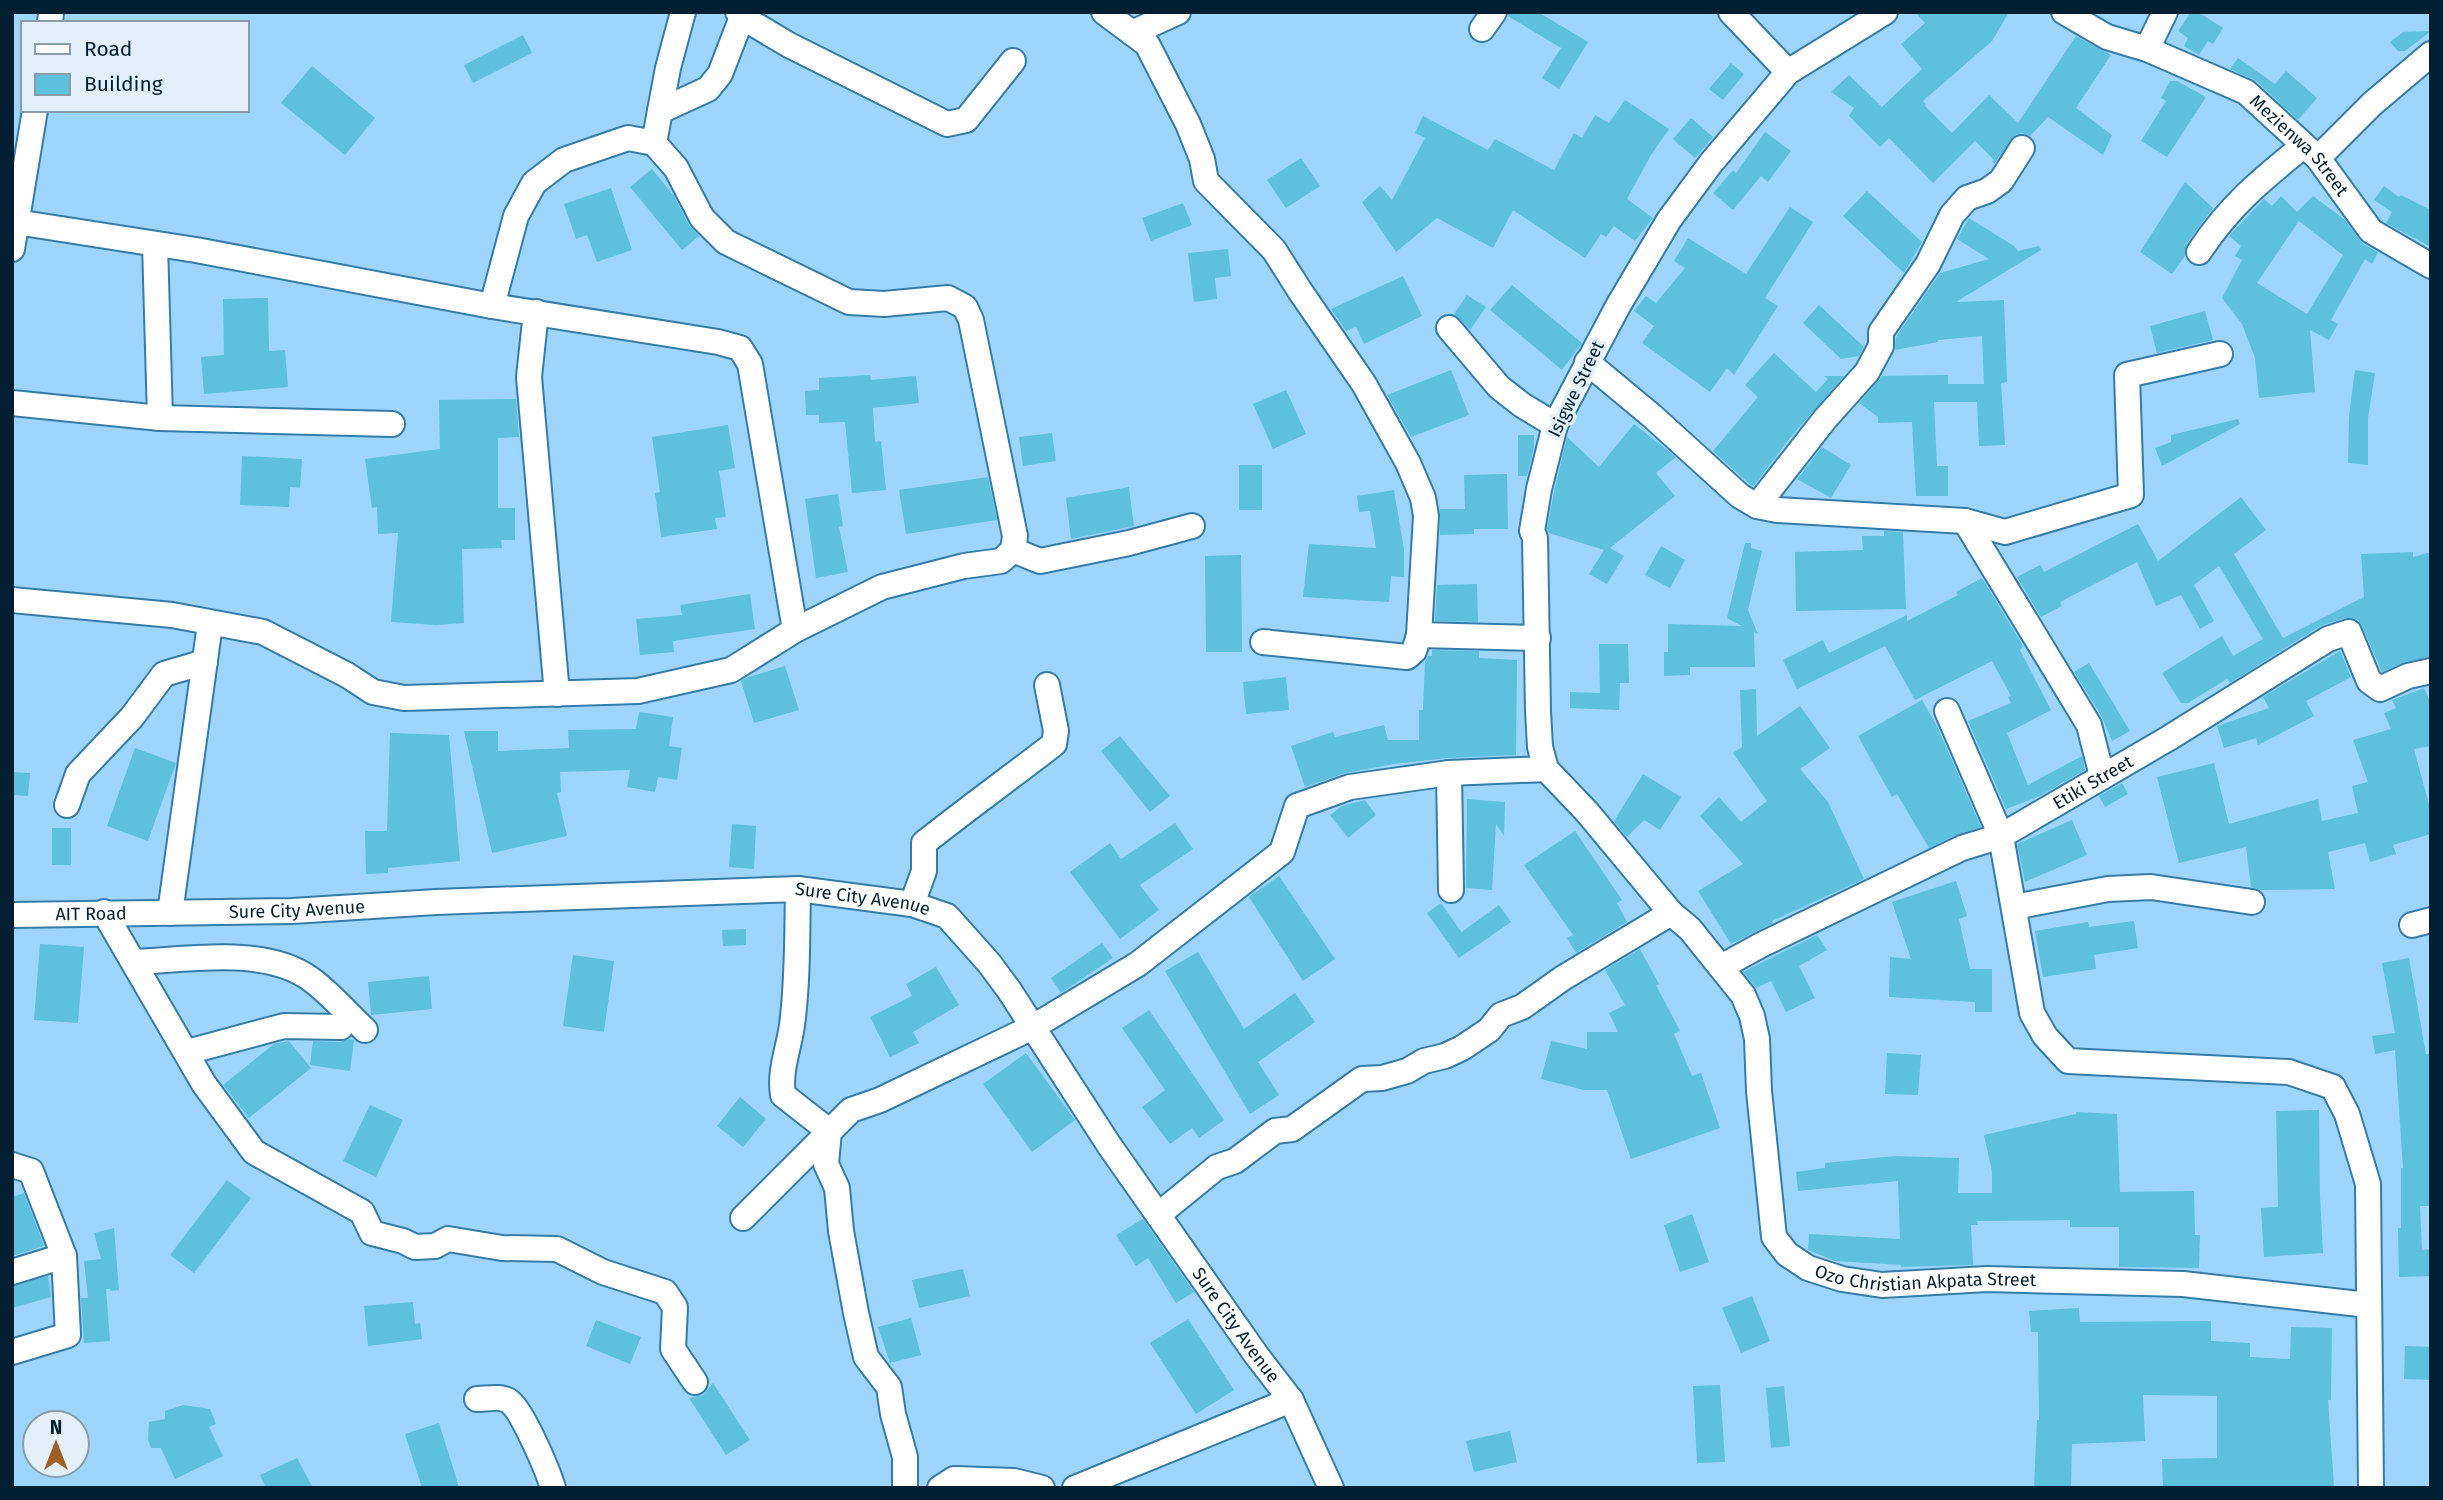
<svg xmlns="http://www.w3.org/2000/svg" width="2443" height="1500" font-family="'Fira Sans',sans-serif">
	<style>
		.building { fill: #5dc0dd; fill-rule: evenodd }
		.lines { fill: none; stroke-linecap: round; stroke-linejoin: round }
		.street-casing { stroke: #357ca9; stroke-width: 28 }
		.street { stroke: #fff; stroke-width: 24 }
		.labels { text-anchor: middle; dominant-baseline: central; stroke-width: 7; stroke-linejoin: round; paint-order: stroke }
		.street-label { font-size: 18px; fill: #022032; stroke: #e3f0fa }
	</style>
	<rect width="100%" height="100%" fill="#9ed5fc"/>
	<!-- building -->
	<path class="building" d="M1509,12h29l50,30 -29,47 -17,-11 19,-30 -53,-32z
		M1915,12h94l-17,29 -69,60 3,3 -1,2 27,27 37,-38 29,28 58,-87 35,19 -35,53 36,27 -9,20 -55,-38 -18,19 -8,-3 -7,2 -21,29 -2,-2 2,-2 -19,-19 -42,42 -44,-45 -9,9 -31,-31 5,-8 -23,-16 18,-17 33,32 40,-38 -21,-25 24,-21z
		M2191,12h7l25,16 -10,16 -5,-3 -9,14 -15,-9 4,-8 -10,-7z
		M2431,31l-26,20h-7l-8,-9 13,-10z
		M523,35l9,18 -59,30 -9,-18z
		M2238,58l37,26 11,-13 31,27 -19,22 -42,-39 -26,-12z
		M1731,63l13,11 -21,26 -14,-11z
		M312,66l63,52 -30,37 -64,-52z
		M2170,81h7l29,16 -39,60 -26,-16 25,-40 -5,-3z
		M1625,100l44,29 -18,26 -24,44 26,19 -18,23 -21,-15 -8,11 -5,-3 -16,24 -72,-48 -20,38 -56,-30 -41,34 -34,-50 18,-16 12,14 33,-62 -10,-5 8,-17 65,34 7,-11 59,31 20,-37 8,5 13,-23 14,8z
		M1691,118l22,19 -18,21 -22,-19z
		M1765,132l26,19 -23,31 -7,-6 -28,34 -20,-17 20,-23 3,3z
		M1301,158l19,28 -34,22 -19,-28z
		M652,169l22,27 15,29 10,11 -17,14 -52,-63z
		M2185,182l28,26 -26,35 -2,13 -13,18 -32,-22z
		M2384,186l15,11 2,-2 30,15v37l-45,-24 6,-11 -18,-12z
		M611,188l21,62 -35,12 -10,-27 -11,4 -12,-35z
		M1867,191l55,51 -18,31 -61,-57z
		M2281,196l16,16 16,-16 31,23 19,25 15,8 -6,12 -7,-5 -34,61 7,4 -9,16 -19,-10 5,62 -56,6 -4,-40 -13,-34 -20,-26 20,-38 -7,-4 6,-10 -12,-10 35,-37 8,7zM2299,221l44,34 -36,59 -50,-31z
		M1183,203l9,22 -41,16 -9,-23z
		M1790,207l23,15 -48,76 13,8 -44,69 -7,-7 -17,24 -68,-49 12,-17 -20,-15 12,-15 10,7 29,-35 -11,-7 14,-23 58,36z
		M1969,218l45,28 4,5 21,-5 2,4 -85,52 48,-2 3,82 -6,1 4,62 -26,1 -2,-44h-43l3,64h11v30h-32l-4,-74 -34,1v-6l-19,-14 23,-27 66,-1v9h36l-2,-48 -44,4v2l-43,8 1,-13 44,-64 49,-14 -32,-20z
		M1228,249l3,27 -16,2 2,21 -23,3 -6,-49z
		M1403,276l19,40 -58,28 -8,-17 -10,4 -15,-22z
		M1512,285l70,58 -20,27 -72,-60z
		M1467,295l19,12 -16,23 -16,-16z
		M268,298l1,53 16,-1 3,37 -84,7 -3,-37 23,-2 -1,-56z
		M1819,305l45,42 -5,9 -18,3 -38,-36z
		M2205,311l8,29 -56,13 -7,-27z
		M1774,353l42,39 12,-13 -4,-3h20l-55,63 -36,48 -40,-36 45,-54 -13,-12z
		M1451,370l18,45 -58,22 -24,-42z
		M2355,370l20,3 -7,45v47l-20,-2 1,-47z
		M870,375l1,5 45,-4 3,27 -46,5 2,34 6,-1 5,49 -34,3 -7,-71 -26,1v-8h-13l-1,-24 14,-1v-12z
		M1286,390l20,44 -33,15 -20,-45z
		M516,399l3,38 -21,1v70h17v32h-14l1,8 -40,1 2,74 -28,2 -45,-3 7,-89 -20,1 -1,-27 -5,1 -7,-49 75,-10 -1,-49z
		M2238,419l2,5 -78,42 -7,-18 16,-6v-7z
		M1634,424l42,33 -20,16 19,23 -65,52 14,8 -17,28 -18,-10 15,-24 -55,-17 -2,-4 7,-37 13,-55 32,30z
		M728,425l7,43 -16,3 7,46 -11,1 2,11 -56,8 -6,-44 5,-1 -8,-55z
		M1052,433l4,28 -33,5 -4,-29z
		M1518,435h16v12l-7,29h-9z
		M1822,447l29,18 -20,33 -34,-19z
		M242,456l60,3 -2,29 -10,-1 -1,20 -49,-2z
		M1239,465h23v45h-23z
		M1507,474l1,55h-34v5l-34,1v-26h25l-1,-34z
		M988,477l9,43 -91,14 -7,-44z
		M1129,487l5,39 -63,13 -5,-41z
		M1394,490l10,59v28l-13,-1 -2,26 -86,-5 6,-53 67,4 -6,-37 -11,1 -2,-16z
		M838,494l5,32 -4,1 9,45 -32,6 -11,-79z
		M2241,497l25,33 -32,24 49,84 81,-41 -3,-43 52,-2v5l18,-5v105l-26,5 -23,10 -20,-46 -4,-6 -13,-2 -25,8 -90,57 -3,-4 -39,24h-7l-19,-30 60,-37 11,20 30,-17 -44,-73 -25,19 20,36 -14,8 -19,-34 -25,11 -19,-44 -77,40 2,4 -21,11 -24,-40 23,-12 4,7 94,-48 20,37z
		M1884,531l19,1 3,77 -110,2 -1,-59 68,-2 -1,-14h22z
		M1745,543h6v5l11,3 -14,59 10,24 -4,-2 1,35h-65v8l-26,1v-24h4v-28l74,2 -15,-8z
		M1661,546l24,14 -15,28 -25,-13z
		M1241,555l1,97h-36l-1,-96z
		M1982,578l40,66 1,2 -3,4 31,60 -44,23 21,52 54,-29 3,14 -47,27 -32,12 -38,-88 43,-18 -3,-6 3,-1 -19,-35 -77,39 -30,-54 -88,43 -14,-29 40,-20 6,13 78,-38v6l51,-26 -2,-3z
		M1477,584l1,38 -43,-1 2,-36z
		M750,594l5,35 -82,12 1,11 -34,3 -4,-36 46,-4 -2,-10z
		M1599,644h29l1,39h-9l-1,27 -49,-2v-16l30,1z
		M1432,650l47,1v7l38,2 -1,95 -68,3 -54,6 -49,9 -40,14 -14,-41 42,-14 2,5 49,-12 4,15h31v-30h4l2,-49 3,-5h4z
		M2340,651l11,26 -45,24 8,15 -56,29 -2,-7 -32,10 -7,-22 52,-18 -6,-11z
		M2089,663l41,68 -18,10 -10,-24 -28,-45z
		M785,666l14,44 -45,13 -13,-42 8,-4z
		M1286,677l3,33 -43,4 -3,-32z
		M2424,688l7,15v43l-17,3 17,63v22l-38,11 3,9 -26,8 -5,-19 -37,9 7,37 -74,1 -10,-3 -5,-40 -67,16 -22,-86 57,-14 15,61 89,-25 4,22 36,-8 -6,-27 16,-4 -15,-42 38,-11 -7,-16 12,-5 -4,-8z
		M1756,689l1,47 43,-30 30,42 -30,21 28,33 36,77 -92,42 1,2 -42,21 -33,-53 45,-27 -43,-48 19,-19 22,25 26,-21 -34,-48 9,-6 -2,-57z
		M1922,700l15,26 44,101 -25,8 -27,13 -32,-54 -5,3 -34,-61z
		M639,712l34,5 -4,29 13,2 -5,32 -19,-3 -3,15 -28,-5 3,-17 -70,2 1,20 -4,1 10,43 -75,17 -28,-122h34v20l71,-3 -1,-18 68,-1z
		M390,733l59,2 11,126 -72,7v5l-22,1 -1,-43h22z
		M1120,736l50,60 -20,16 -49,-61z
		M135,748l41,15 -28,78 -41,-15z
		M12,772l18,1 -2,23 -16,-1z
		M1643,774l38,23 -21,33 -16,-10 -17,17 -13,-16z
		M2122,783l6,11 -23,13 -6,-11z
		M1467,799l38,3 -1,34 -8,-12 -4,66 -26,-2z
		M1365,800l11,15 -28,23 -18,-23 12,-9z
		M2072,820l15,35 -62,27 -8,-38z
		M1175,823l18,26 -53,36 19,25 -39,29 -50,-67 40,-29 11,16z
		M732,824l24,2 -2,43 -25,-2z
		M52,828h19v37h-19z
		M1575,831l47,69 -5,3 10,19 -51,31 -9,-15 6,-3 -49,-70z
		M1279,876l56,83 -32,22 -54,-84z
		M1956,881l11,35 -8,3 11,50h22v43h-17v-10l-86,-5 1,-40 21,2 -19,-57z
		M1441,903l21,30 1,-2 36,-26 12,17 -52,36 -32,-45z
		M2134,921l4,27 -44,7 2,14 -53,8 -8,-46 53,-9 1,5z
		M746,929v16l-23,1 -1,-16z
		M1817,935l10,15 -28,16 16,32 -29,14 -15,-31 -15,7 -13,-16z
		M1102,943l11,15 -52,35 -10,-15z
		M40,944l44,3 -6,76 -44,-3z
		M1640,949l19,35 -3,1 24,46 -6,3 18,42 9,-3 19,55 -89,31 -24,-69h-23l-43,-11 10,-38 36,8v-17h31l-9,-19 16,-8 -20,-35z
		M1198,952l46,77 51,-36 20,29 -57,40 21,33 -29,19 -85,-143z
		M573,955l41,6 -10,71 -41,-6z
		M2409,958l17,96h5v152h-11l2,44 9,-1v27l-32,1 -1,-49h3v-60h2l-8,-118 -20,4 -3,-18 23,-3 -13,-70z
		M936,967l23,38 -46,27 6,11 -29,14 -20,-40 42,-21 -6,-12z
		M429,976l3,33 -61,6 -3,-33z
		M1149,1010l75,110 -25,18 -7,-10 -22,16 -28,-37 23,-17 -43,-62z
		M349,1039l5,1 -4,31 -40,-6 3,-24 28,1z
		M289,1041l22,27 -62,50 -26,-33 51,-41z
		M1026,1053l49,67 -43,32 -49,-68z
		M1887,1053l34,2 -3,40 -33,-1z
		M740,1097l26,22 -23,28 -26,-21z
		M370,1105l33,15 -27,57 -33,-16z
		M2319,1110l1,86 3,57 -59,4 -3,-49 17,-1 -2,-96z
		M2076,1112l41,2 3,78 74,-1 1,44h5l-1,33 -80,-1v-40h-49v-7l-93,1 1,4h-7l2,40 -72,2v-2l-66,-4 -27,-11 1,-16 91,5 -2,-58 -100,10 -2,-19 29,-4v-5l70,-7 64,2 -1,35h34v-21l-8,-37 92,-21z
		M227,1180l24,18 -57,75 -24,-18z
		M24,1193l20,53 -32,10v-59z
		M1692,1214l17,48 -29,10 -16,-47z
		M1143,1219l51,73 -18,11 -28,-45 -12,8 -20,-31z
		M114,1228l5,62 -8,1 -1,-2h-4l4,52 -26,2 -3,-45h7l-4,-37 17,-2 -7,-26z
		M963,1269l7,27 -51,12 -7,-28z
		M48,1276l3,21 -39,11v-22z
		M1752,1296l18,45 -29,12 -19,-45z
		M413,1302l2,22 5,-1 2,16 -54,7 -4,-40z
		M2079,1308l1,14 131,-1v20l39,2v14l40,2 1,-32 41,1 -1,72h-3l6,86 -171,2 -1,-29 55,-1v-62l-74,-1 2,46 -73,3 -1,44h-37l3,-68h2l-1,-88h-7l-2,-21z
		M911,1318l10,37 -31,8 -12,-36z
		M1188,1319l46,71 -38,24 -46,-71z
		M596,1320l45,17 -11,27 -44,-18z
		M2405,1346l26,1v33l-27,-1z
		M713,1383l37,57 -24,15 -37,-57 14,-3z
		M1720,1385l5,77 -28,1 -4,-77z
		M1784,1386l6,60 -19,2 -5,-60z
		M183,1405l27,4 6,15 -7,3 14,29 -48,23 -14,-31h-10l-3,-9 1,-17 16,-3v-8z
		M439,1423l16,51 4,14h-37l-17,-54z
		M1510,1431l7,31 -43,10 -8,-31z
		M297,1458l16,30h-47l-6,-13z"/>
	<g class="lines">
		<defs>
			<g id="street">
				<path d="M738,12l4,5 47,28 158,79 19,-4 47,-59"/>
				<path d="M1104,12l43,32 41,80 14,35 4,22 68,69 26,41 64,93 44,79 15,35 3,18 -7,119 -5,16 -7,6 -144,-15"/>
				<path d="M1731,12l57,60"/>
				<path id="s1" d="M1885,12l-97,60 -77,91 -42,57 -51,86 -63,119 -16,64 -7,42 3,7 3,173 2,36 6,22 41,43 84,101 19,16 53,66 9,21 5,23 2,52 15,146 13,17 21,14 34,11 40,6 105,-6 196,5 185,21"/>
				<path id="s2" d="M2064,12l43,25 40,12 99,43 72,66 53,73 60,35"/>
				<path d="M50,23l1,-11"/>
				<path d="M1482,29l12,-17"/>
				<path d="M1132,33l46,-21"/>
				<path d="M2147,49l18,-37"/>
				<path d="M660,111l48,-22 12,-15 22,-57"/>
				<path d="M654,143l14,-75 15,-56"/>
				<path d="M2318,158l54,-54 59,-50"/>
				<path d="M16,222l180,28 296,56 226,36 22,6 10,16 45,266"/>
				<path d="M155,244l5,174"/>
				<path d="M12,249l23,-139"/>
				<path d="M2199,252c31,-47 61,-71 104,-106"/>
				<path d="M536,312l-7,65 28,317"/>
				<path d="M1449,328l50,59 23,18 33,20"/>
				<path d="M1587,362l65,54 88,80 17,10 20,4 188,11 40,11 126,-37 -4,-120 93,-21"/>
				<path d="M12,403l148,15 232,6"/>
				<path d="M1757,506l68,-87 42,-47 14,-26v-14l47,-68 24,-49 15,-17 20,-7 14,-10 21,-33"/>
				<path d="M1965,521l124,204 13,51"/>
				<path d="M1013,550l27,11 89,-18 63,-17"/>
				<path d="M12,600l160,15 91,17 84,43 26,17 31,6 234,-7 93,-21 64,-40 87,-43 82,-21 37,-5 12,-11 2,-14 -44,-216 -6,-13 -17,-9 -64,6 -35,-2 -123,-60 -24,-24 -26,-50 -22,-25 -26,-5 -64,22 -30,23 -18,33 -24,90"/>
				<path d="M1419,635l119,3"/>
				<path d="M1947,711l54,125 31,177 13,23 23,25 221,11 44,15 14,27 21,70 3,304"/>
				<path d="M1449,773l2,117"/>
				<path d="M67,805l11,-31 54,-57 32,-43 41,-12"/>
				<path d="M798,889c-1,45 0,91 -6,136 -3,23 -13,46 -9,70l46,36 -3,33 11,24 4,43 15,82 10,44 23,30 4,27 12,43v31"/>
				<path d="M912,904l12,-33v-28c43,-34 87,-66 130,-99l2,-13 -9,-46"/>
				<path d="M2014,907l94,-18 43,-2 101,15"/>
				<path d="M104,912l100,172 50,68 108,60 10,21 31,8 12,6 20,-1 13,-7 54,9 55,1 46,23 62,20 10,15 -2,42 22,33"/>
				<path d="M170,913l40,-289"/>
				<path id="s3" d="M12,915l280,-4 144,-9 362,-13 114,15 35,12 42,47 20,27 100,155 148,211 34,44 40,88"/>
				<path d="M2412,925l19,-5"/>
				<path d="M134,962c52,-2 130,-16 175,16 18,12 39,36 56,52"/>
				<path id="s4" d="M1721,967l40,-22 201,-97 39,-12 168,-98 159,-99 21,-7 20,49 11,8 28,-13 23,-5"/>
				<path d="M187,1052l97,-26 57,1"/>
				<path d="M12,1165l19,6 33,85"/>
				<path d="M1158,1215l59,-48 18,-6 40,-30 17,-2 70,-50 20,-1 25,-7 17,-10 21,-5 17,-8 27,-18 12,-15 21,-8 41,-29 108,-65"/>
				<path d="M743,1218l108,-108 29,-10 153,-73 105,-63 144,-112 15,-46 53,-19 99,-14 97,-4"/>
				<path d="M12,1272l52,-16 4,79 -56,17"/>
				<path d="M477,1399c9,0 25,-4 33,3 13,10 38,69 43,86"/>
				<path d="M940,1488l14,-9 60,2 28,7"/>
				<path d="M1075,1488l216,-88"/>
			</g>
		</defs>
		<!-- street casing -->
		<use href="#street" class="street-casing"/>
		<!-- street -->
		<use href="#street" class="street"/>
	</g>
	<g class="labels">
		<!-- street labels -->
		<g class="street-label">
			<text stroke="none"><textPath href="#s2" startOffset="275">Mezienwa Street</textPath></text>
			<text transform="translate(1576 389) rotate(-64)">Isigwe Street</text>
			<text stroke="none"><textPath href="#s4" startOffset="416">Etiki Street</textPath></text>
			<text stroke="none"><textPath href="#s3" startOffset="852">Sure City Avenue</textPath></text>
			<text stroke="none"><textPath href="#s3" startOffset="285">Sure City Avenue</textPath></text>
			<text stroke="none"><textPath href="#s3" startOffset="79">AIT Road</textPath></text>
			<text stroke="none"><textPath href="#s1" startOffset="1598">Ozo Christian Akpata Street</textPath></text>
			<text stroke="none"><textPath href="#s3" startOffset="1440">Sure City Avenue</textPath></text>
		</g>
	</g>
	<!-- border -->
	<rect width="2443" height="1500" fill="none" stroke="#022032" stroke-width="28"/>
	<!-- legend -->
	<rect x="21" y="21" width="228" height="91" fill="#e3f0fa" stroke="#899daa" stroke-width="2"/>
	<rect x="35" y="44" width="35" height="10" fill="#ffffff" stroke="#899daa" stroke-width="2"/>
	<text x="84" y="56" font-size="21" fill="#022032">Road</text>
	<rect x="35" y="74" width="35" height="21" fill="#5dc0dd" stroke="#899daa" stroke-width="2"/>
	<text x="84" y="91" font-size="21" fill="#022032">Building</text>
	<!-- north arrow -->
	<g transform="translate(56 1444)"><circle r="33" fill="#e3f0fa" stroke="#899daa" stroke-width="2"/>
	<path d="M0-5L12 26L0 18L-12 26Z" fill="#9e5f26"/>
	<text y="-10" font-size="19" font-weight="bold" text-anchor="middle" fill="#022032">N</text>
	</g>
</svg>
